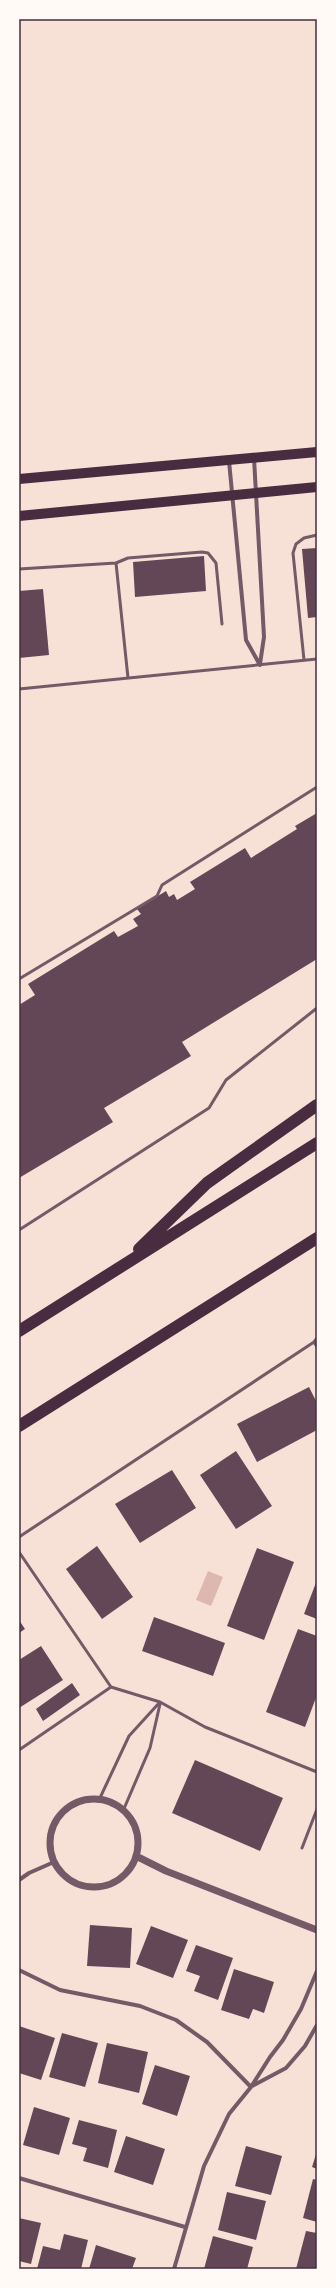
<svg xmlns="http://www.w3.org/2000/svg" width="336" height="2288" font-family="'Open Sans',sans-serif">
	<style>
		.water { fill: #dcb8b0 }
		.building { fill: #644757 }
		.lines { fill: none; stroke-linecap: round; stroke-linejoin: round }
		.service { stroke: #755966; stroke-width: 3 }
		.minor { stroke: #755966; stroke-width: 4 }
		.tertiary { stroke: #755966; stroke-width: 7 }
		.primary { stroke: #4a2c40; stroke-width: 10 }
		.motorway { stroke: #4a2c40; stroke-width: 12 }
		.neatline { fill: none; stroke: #4a2c40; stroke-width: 1.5 }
	</style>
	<rect width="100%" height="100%" fill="#f7e1d7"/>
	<!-- water -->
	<path class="water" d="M208,1571l15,6 -12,29 -15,-6z"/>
	<!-- building -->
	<path class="building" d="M317,548v69l-9,1 -6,-69z
		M204,556l2,35 -71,6 -2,-35z
		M43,589l6,66 -30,3v-67z
		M317,813v146l-135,83 9,14 -87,52 9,14 -94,56v-173l16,-10 -7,-11 86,-53 4,6 20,-11 -5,-7 8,-5 -4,-5 29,-18 3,6 5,-3 3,6 18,-11 -5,-7 55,-34 6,10 46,-29 -2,-3z
		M309,1387l8,16v27l-60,32 -20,-38z
		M236,1451l36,55 -36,23 -36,-54z
		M172,1470l24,38 -56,35 -25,-39z
		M97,1546l36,51 -31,22 -36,-50z
		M257,1548l37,14 -30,78 -37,-14z
		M317,1580v39l-13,-5z
		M154,1617l71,26 -12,33 -71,-25z
		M19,1620l6,9 -6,4z
		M298,1629l19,7v59l-12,32 -39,-15z
		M41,1646l22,34 -44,28v-48z
		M72,1683l8,12 -37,26 -7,-12z
		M195,1760l88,38 -23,53 -88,-38z
		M90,1925l42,3 -2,40 -43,-2z
		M151,1926l37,14 -15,38 -37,-14z
		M196,1945l37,13 -15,42 -24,-9 6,-15 -14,-5z
		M234,1969l40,13 -10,31 -11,-4 -4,10 -28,-9z
		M19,2026l36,12 -14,42 -22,-7z
		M62,2033l36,10 -13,44 -36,-10z
		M107,2043l41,9 -9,41 -41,-10z
		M155,2065l35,11 -13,40 -35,-12z
		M34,2107l36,11 -11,37 -36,-10z
		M79,2120l38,10 -9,38 -25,-7 4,-13 -15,-4z
		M126,2136l39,13 -12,36 -39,-13z
		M246,2146l36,10 -11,39 -36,-9z
		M317,2151v18l-5,-2z
		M313,2179l4,1v42l-14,-4z
		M227,2192l39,9 -10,39 -38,-10z
		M19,2218l22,5 -10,41 -12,-3z
		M306,2231l11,2v36h-21z
		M64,2234l24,6 -7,29h-44l6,-23 17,4z
		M213,2236l40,11 -6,22h-43z
		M96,2245l40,13 -4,11h-43z"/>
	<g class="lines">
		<!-- service -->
		<path class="service" d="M116,563l12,-5 74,-6 6,1 8,10 6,61
			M19,569l97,-6 12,115
			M304,660l-11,-107 3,-9 8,-6 13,-3
			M19,689l298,-30
			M19,979l138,-83 5,-11 155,-98
			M19,1230l190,-122 17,-28 91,-72
			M317,1338l-3,4 3,5
			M19,1537l295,-195
			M19,1552l92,135 -92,63
			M111,1687l49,15 45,25 112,45
			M99,1800l30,-64 31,-34
			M123,1811l27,-63 10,-44
			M302,1848l15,-39"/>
		<!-- minor -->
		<path class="minor" d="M254,458l10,179 -4,27
			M229,461l17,179 14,25
			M19,1880l10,-7 25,-11
			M19,1970l41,20 80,16 36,14 31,22 44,45
			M252,2086l34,-18 19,-22 12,-21
			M19,2178l166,49
			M174,2269l30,-103 25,-52 22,-27 19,-30 13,-17 18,-31 16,-38"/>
		<!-- tertiary -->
		<path class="tertiary" d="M50 1843a44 44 0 1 1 88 0a44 44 0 1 1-88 0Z
			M136,1856l30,15 151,59"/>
		<!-- primary -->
		<path class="primary" d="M19,479l298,-27
			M19,516l298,-29"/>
		<!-- motorway -->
		<path class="motorway" d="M139,1249l68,-66 110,-78
			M19,1331l298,-188
			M19,1426l298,-188"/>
	</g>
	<!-- border -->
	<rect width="336" height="2288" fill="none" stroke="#fffaf5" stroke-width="40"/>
	<rect x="20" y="20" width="296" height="2248" class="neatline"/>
</svg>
